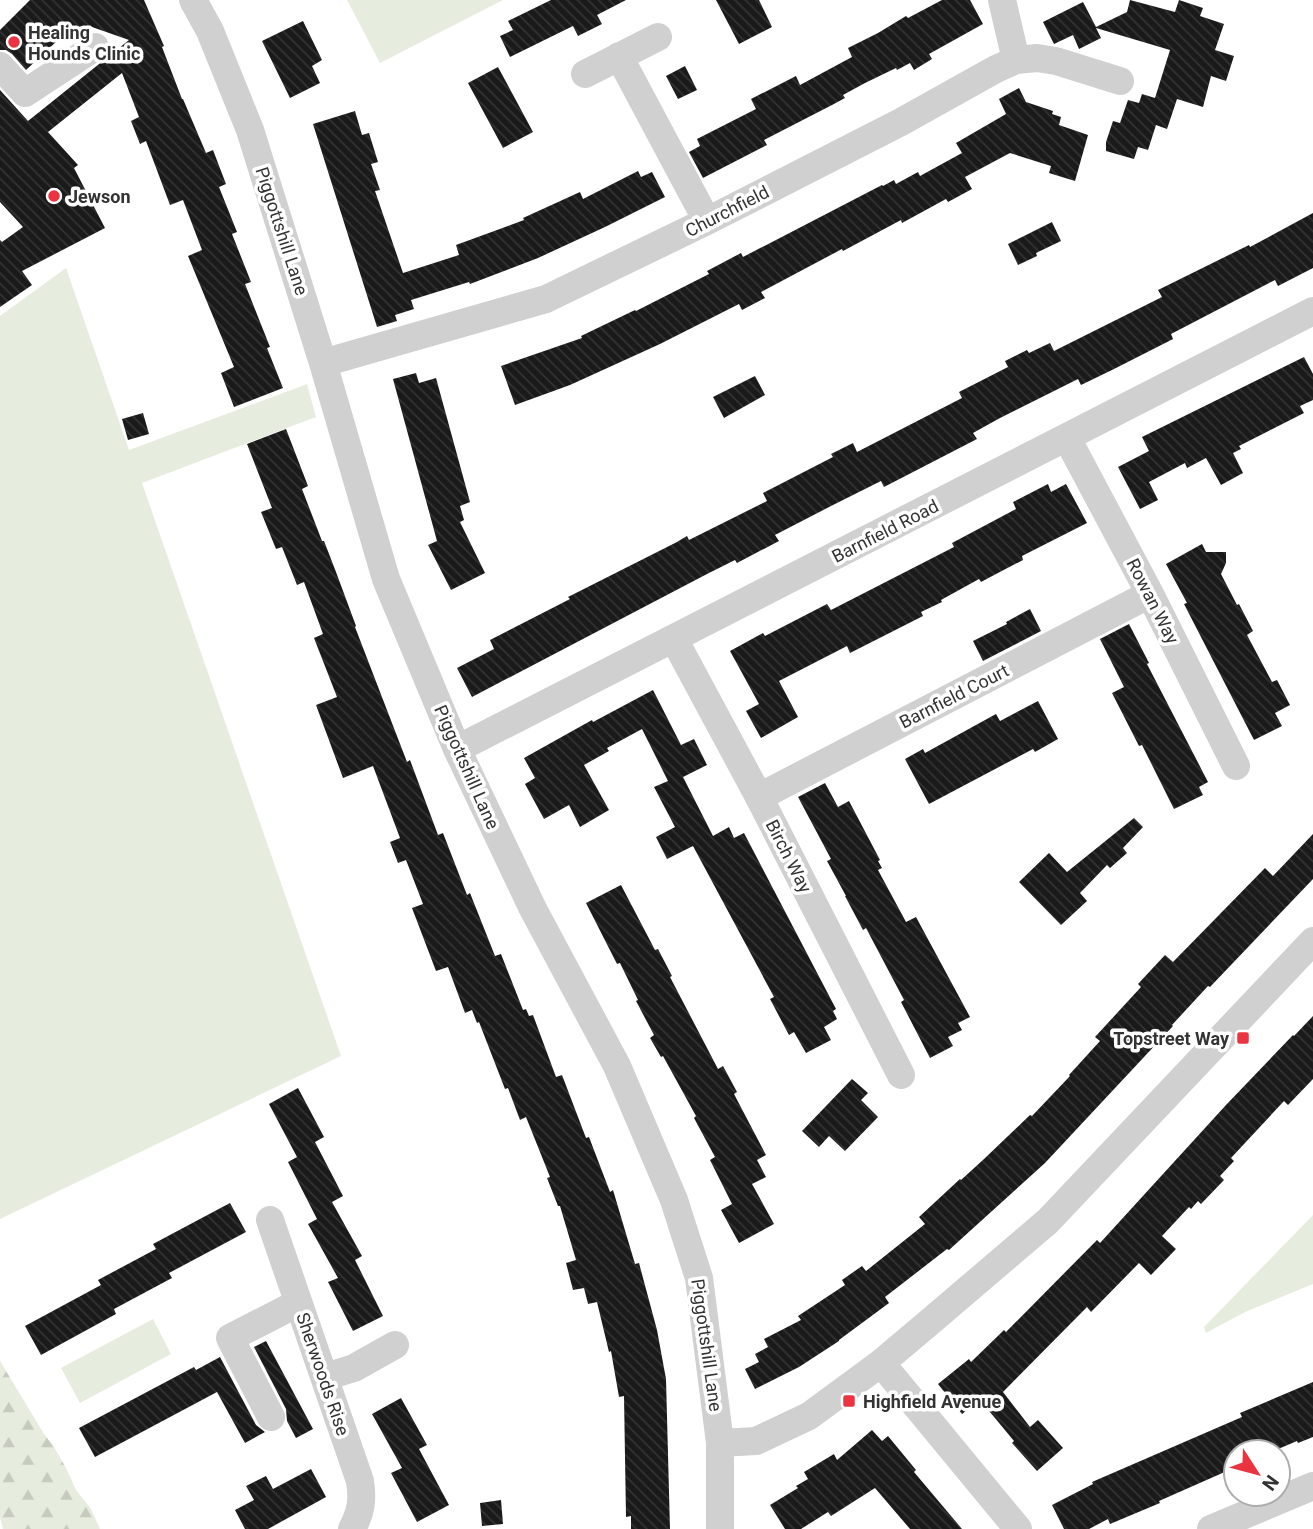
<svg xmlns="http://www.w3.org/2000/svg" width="1313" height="1529" font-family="Roboto,sans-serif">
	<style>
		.green { fill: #e6ecde }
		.forest { fill: url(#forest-firs) }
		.building { fill: url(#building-back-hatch) }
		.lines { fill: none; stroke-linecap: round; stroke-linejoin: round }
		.minor { stroke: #d0d0d0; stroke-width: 28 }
		.poi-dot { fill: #ea3441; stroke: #fff; stroke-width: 2.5 }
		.labels { text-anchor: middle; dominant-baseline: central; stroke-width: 7; stroke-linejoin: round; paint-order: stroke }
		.poi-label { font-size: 18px; font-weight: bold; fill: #333; stroke: #fff; text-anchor: start }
		.street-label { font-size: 18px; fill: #333; stroke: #fff }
	</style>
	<defs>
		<pattern id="forest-firs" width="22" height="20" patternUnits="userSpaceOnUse" patternTransform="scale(1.75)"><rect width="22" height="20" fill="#e6ecde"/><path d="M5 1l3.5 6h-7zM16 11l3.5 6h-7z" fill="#c6cbbf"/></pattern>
		<pattern id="building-back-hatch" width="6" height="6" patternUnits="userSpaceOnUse" patternTransform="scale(1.75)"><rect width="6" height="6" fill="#1a1a1a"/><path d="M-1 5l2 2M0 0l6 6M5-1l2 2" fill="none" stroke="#333"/></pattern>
	</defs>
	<rect width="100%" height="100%" fill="#fff"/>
	<!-- green -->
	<path class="green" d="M347,0h156l-123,63z
		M66,268l63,182 178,-66 9,33 -174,66 199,573 -341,163v-903z
		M1313,1215v69l-68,28 -39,21 -2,-6z
		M153,1319l18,35 -91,49 -19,-35z"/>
	<!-- forest -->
	<path class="forest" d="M0,1361l44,73 10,13 12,21 10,22 15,19 9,20h-97l-3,-12z"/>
	<!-- building -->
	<path class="building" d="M30,0h114l20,46 -2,1 20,52h1l23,54 7,-3 13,34 -7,3 18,45 -5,2 19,48 -6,2 25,63 -3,1 16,40 -49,19 -13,-34 13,-6 -46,-111 14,-6 -19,-50 -13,5 -24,-64 -6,3 -9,-23 8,-4 -17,-44 -74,59 30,33 -4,3 31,60 -83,43 10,14 -32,22v-67l2,2 21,-15 -23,-25v-112l28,31 101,-81 -37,-13h-20l-46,43 -14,-16 -6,-4h-6v-20z
		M551,0h75l-29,15 5,9 -24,12 -5,-10 -63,31 -10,-21 13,-6 -5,-9z
		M716,0h43l13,27 -33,17z
		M942,0h28l13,24 -54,30 3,5 -18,11 -4,-7 -13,7 -1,-2 -31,15 -22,12 2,3 -13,7 -68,35 3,5 -64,33 -14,-26 11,-6 -3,-7 59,-30 -5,-10 45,-23 4,9 52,-28 -4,-9 30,-15 28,-17 2,2z
		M1130,0l45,12 4,-12 24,8 -3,8 24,8 -9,26 19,6 -8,25 -15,-5 -8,31 -26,-8 -10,30 -11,-4 -8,25 -10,-3 -4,12 -28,-8v-9l7,-21 7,2 8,-23 11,3 3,-9 13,4 15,-48 -74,-22 5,10 -22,11 -6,-14 -19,9 -11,-22 40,-20 13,25 31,-15z
		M303,21l19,39 -10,6 8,17 -30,15 -28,-57z
		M685,66l12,24 -19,9 -12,-23z
		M498,67l35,65 -30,16 -35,-65z
		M1019,88l7,14 27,9 -1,3 9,3 -2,8 29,10 -13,46 -26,-8 2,-7 -41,-13 -45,24 7,12 -24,13 -2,-3 -44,24 -1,-3 -58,31 -1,-2 -81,43 4,6 -23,12 -3,-6 -79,40 -90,41 -55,20 -14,-39 81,-28 -1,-2 54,-26 1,1 73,-37 -2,-3 34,-18 2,4 139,-72 1,1 11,-6 2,4 22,-12 2,4 42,-23 -6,-10 50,-29 -7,-15z
		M355,111l7,24 7,-2 9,29 -7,2 9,26 -5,1 28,82 56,-18 -3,-10 68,-25 -1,-2 57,-26 3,7 55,-28 3,6 11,-5 13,25 -60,30 -67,31 -68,26 -1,-2 -58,18 3,9 -19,6 2,6 -20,6 -64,-203z
		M1313,213v55l-35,18 -3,-6 -104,54 2,5 -59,30 -33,16 -3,-6 -78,39 -27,15 4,6 -93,48 -3,-6 -50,25 -56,29 4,6 -42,22 -2,-3 -28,14 -235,123 -15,-29 37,-19 -4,-9 80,-41 -2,-2 109,-55 10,-6 2,4 78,-39 -4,-8 70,-36 -2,-3 22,-11 4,9 105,-54 -3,-6 49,-25 -3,-6 22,-11 2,3 21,-10 4,8 108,-54 -4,-7 91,-45 1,2z
		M1052,222l9,19 -25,12 1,3 -19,9 -10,-21z
		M1304,357l9,17v26l-13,6 4,7 -65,33 2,3 -8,4 10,20 -22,12 -15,-27 -19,10 -2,-5 -36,19 9,18 -18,9 -22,-42 31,-16 -7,-14z
		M416,373l3,10 17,-5 34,124 -10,4 4,14 -4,2 25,51 -34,17 -23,-45 9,-4 -44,-162z
		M755,376l10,19 -41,23 -11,-21z
		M143,413l6,21 -21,6 -6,-21z
		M286,429l22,57 -6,3 20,52h2l12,31 20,54 -1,1 52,135 3,-2 28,75 5,-2 24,62 3,-2 25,63 6,-2 22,56 3,-1 3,7 4,-1 23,62 6,-2 24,63 3,-1 21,55 3,-2 22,74 4,-1 18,67 9,49 4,150h-39v-13l-5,1 -2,-121 -5,1 -8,-46 -2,1 -12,-50 -9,2 -4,-16 -11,2 -7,-27 10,-3 -16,-54h-2l-11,-28 3,-1 -24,-60 -6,3 -12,-32 -3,1 -26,-67 -2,1 -5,-13 -7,3 -17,-46 -12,4 -24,-63 11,-4 -17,-44 -8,3 -8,-21 10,-4 -27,-72 -30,12 -27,-73 21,-8 -23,-59 9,-4 -19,-52 -7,3 -15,-38 -6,2 -15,-37 11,-4 -25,-64z
		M1048,484l3,8 15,-8 21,39 -65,33 1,4 -27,14 -15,8 -2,-3 -38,21 1,2 -21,10 2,4 -73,37 -3,-7 -68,35 19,36 -37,21 -15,-27 13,-7 -29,-53 33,-18 2,3 62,-32 4,6 123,-63 -2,-4 64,-34 -3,-7z
		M1202,544l4,8h20v11l-5,11 16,31 2,-1 14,27 -6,4 25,47 5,-2 13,25 -15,8 7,13 -28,14 -70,-136 3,-1 -21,-39z
		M1030,609l11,22 -58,30 -10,-20 34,-17 -1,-2z
		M1129,624l20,39 -2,1 61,118 -9,5 4,8 -29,14 -32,-64 -3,1 -27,-53 12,-6 -24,-48z
		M653,690l28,55 13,-6 13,26 -24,12 30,59 16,-9 5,11 10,-5 92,176 -3,2 4,8 -13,8 7,13 -25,13 -12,-21 -5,3 -19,-36 4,-2 -81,-151 -26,13 -11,-22 19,-10 -21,-40 14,-6 -26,-52 -35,19 2,3 -25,14 25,45 -29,17 -11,-22 -25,14 -19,-35 10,-6 -11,-20 68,-38 1,2z
		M1038,701l20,38 -23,13 -2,-3 -104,55 -24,-45 18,-10 2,4 71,-39 4,7z
		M825,783l13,24 11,-6 31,59 -2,1 4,7 -4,2 28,52 10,-5 54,100 -12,6 4,7 -14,7 5,9 -23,12 -29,-56 3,-2 -38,-72 -3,2 -18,-34h1l-19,-35 4,-2 -33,-62z
		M1134,818l9,9 -20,21 4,5 -17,15 -3,-3 -27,28 7,8 -26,24 -42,-43 30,-29 18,19z
		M1313,834v45l-103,108 -2,-1 -36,39 1,1 -128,137 -96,87 -2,-1 -62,48 4,6 -50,37v1l-40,26 -44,22 -10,-20 14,-7 -4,-8 13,-7 -4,-8 37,-19 -3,-4 47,-31 -3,-5 20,-14 4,5 59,-47 -6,-7 41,-38 1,1 23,-21 46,-44 2,1 38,-40 -1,-1 31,-34 -5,-4 46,-50 -3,-3 27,-29 8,7 92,-94 8,8z
		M621,885l34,65 3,-1 14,27 -2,1 48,92 5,-3 14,26 -3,2 32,61 -9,5 9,17 -14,7 22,40 -35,19 -18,-33 11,-6 -22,-44 5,-3 -21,-39 2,-2 -33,-60 -2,1 -11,-19 4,-3 -18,-34 2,-1 -18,-37 -3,1 -31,-61z
		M1313,1016v63l-25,26 -4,-4 -53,57 3,3 -14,15 4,4 -23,24 -3,-3 -7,8 -2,-2 -27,29 14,13 -25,26 -12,-12 -48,49 -4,-5 -84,85 27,35 8,-7 25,28 -26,23 -25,-28 2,-2 -34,-41 -18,14 -24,-30 31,-25 2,3 33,-32 2,2 91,-92 3,3 126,-138 67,-70 1,1z
		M852,1079l16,14 -7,7 17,17 -33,34 -16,-15 -10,11 -17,-16z
		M298,1088l26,49 -9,5 28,54 -11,6 30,54 -7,4 28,56 -30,15 -25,-49 10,-4 -30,-54 9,-5 -29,-57 9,-5 -28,-53z
		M230,1203l16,29 -77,41 3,5 -58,31 2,5 -75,41 -16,-29 76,-41 -3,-5 58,-31 -3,-5z
		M266,1341l47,88 -17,9 -9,-17 -1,-12 -32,-62z
		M220,1357l36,68 9,7 -20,11 -28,-51 -122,65 -16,-29 115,-61 2,3z
		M1313,1382v55l-15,6 -1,-2 -26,11h-35v15l-77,34 1,2 -50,21 -2,-5 -19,10h-25l-12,-24 41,-21 -1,-2 150,-65 -2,-4z
		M401,1398l26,47 -8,4 30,56 -32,17 -26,-49 11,-5 -30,-54z
		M872,1430l10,11 6,-5 28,34 -2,2 48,57h-52l-35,-41 -44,28 -3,-4 -27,17h-16l-15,-24 28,-17 -2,-2 12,-7 -4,-7 30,-18 3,6z
		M311,1469l15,28 -58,32h-23l-10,-19 19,-10 -8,-14 20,-10 7,13z
		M501,1500l2,24 -21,2 -2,-23z"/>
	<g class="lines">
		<!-- minor -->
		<path class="minor" d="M193,0l17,31 40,99 73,233 63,216 71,170 76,160 84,157 57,134 25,78 21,165v86
			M1002,0l14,60
			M619,56l88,165
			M0,66l25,27 70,-46
			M585,74l73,-37
			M323,363l223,-64 161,-78 194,-99 95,-53 20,-9 21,-2 19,3 64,20
			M1067,438l83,156 86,172
			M674,639l85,158 142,278
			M457,749l856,-438
			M759,797l391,-203
			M270,1220l90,261c3,20 1,31 -8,48
			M881,1363l137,166
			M325,1377l29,-9 41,-23
			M271,1417l-41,-79 68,-35
			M720,1443l36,-2 53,-25 72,-53 44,-37 123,-105 265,-280
			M1211,1529l102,-43"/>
	</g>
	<!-- markers -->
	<g class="poi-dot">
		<circle cx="14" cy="42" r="7"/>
		<circle cx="54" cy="196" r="7"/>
		<rect x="1236" y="1031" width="14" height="14" rx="3.5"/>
		<rect x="842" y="1394" width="14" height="14" rx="3.5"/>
	</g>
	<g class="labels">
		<!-- poi labels -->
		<g class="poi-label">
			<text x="28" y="32">Healing<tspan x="28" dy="21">Hounds Clinic</tspan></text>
			<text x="68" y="196">Jewson</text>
			<text x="1229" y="1038" text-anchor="end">Topstreet Way</text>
			<text x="863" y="1401">Highfield Avenue</text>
		</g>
		<!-- street labels -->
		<g class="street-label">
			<text transform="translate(727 211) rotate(-27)">Churchfield</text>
			<text transform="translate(282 231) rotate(72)">Piggottshill Lane</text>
			<text transform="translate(885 531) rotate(-27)">Barnfield Road</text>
			<text transform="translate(1153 601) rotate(63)">Rowan Way</text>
			<text transform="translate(954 696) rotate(-27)">Barnfield Court</text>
			<text transform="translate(467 767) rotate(66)">Piggottshill Lane</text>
			<text transform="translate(789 856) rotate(63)">Birch Way</text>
			<text transform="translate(707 1345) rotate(82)">Piggottshill Lane</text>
			<text transform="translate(323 1374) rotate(71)">Sherwoods Rise</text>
		</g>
	</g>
	<!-- north arrow -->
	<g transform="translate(1257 1473) rotate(126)"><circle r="33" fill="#ffffff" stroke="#adadad" stroke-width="2"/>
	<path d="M0-5L12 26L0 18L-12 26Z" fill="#ea3441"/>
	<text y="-10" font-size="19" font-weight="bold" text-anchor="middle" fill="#333333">N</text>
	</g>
</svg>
